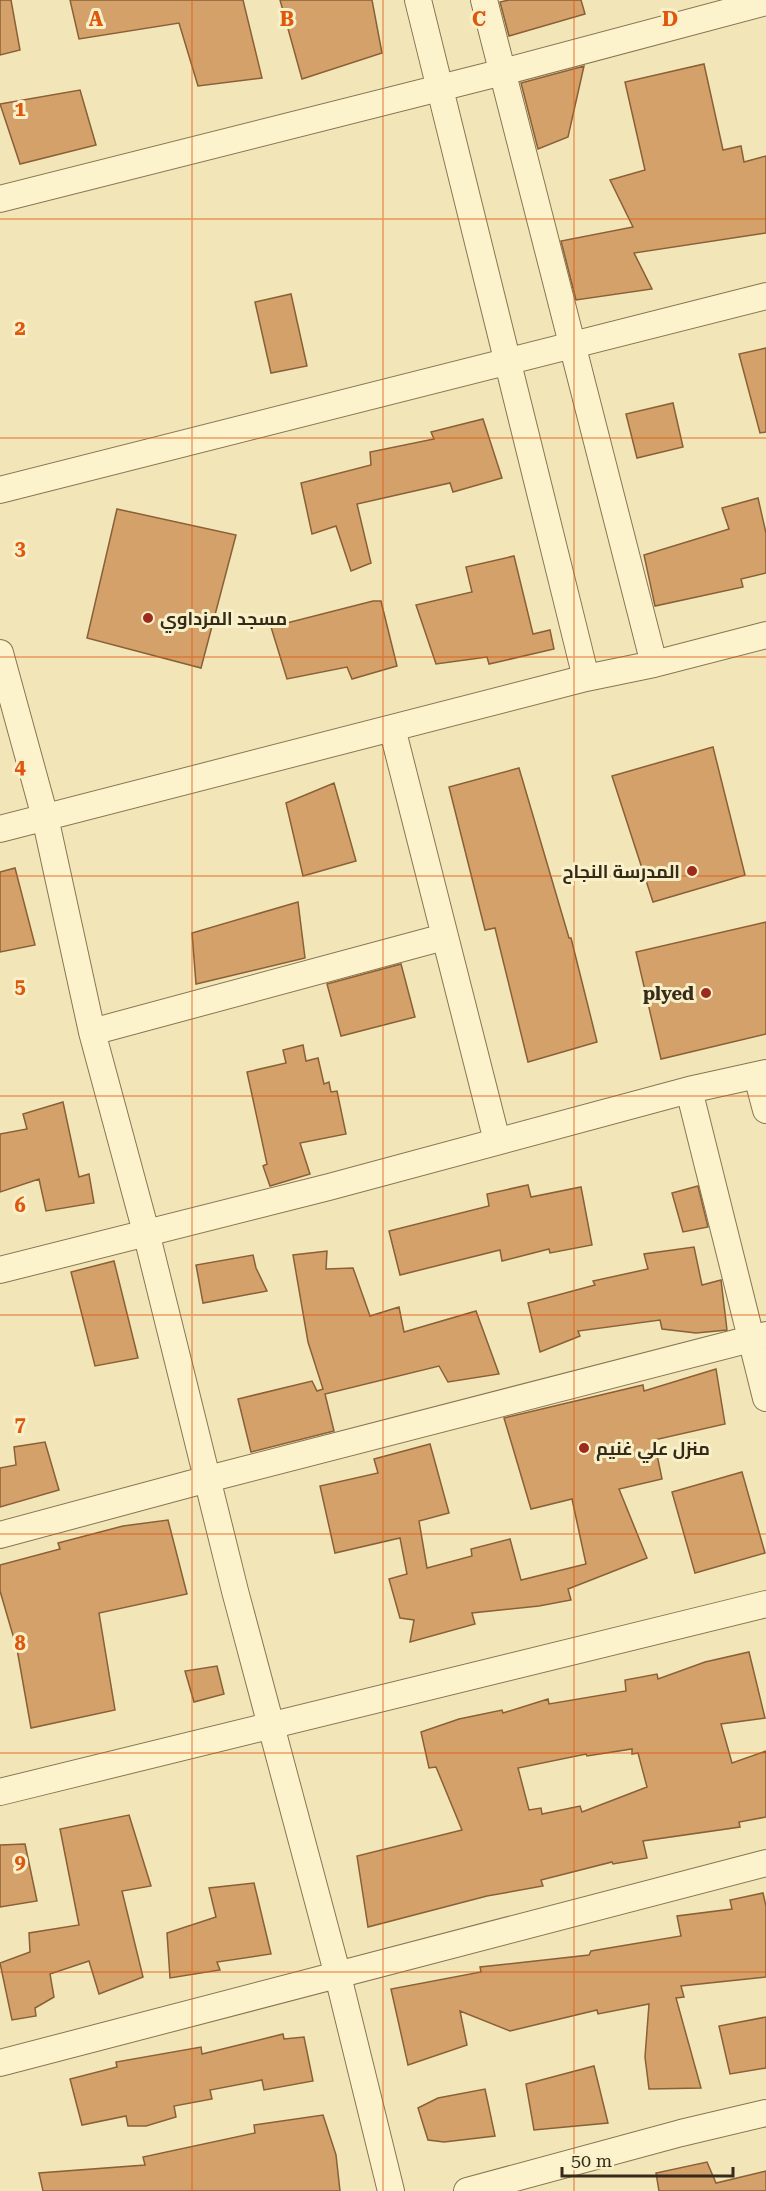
<svg xmlns="http://www.w3.org/2000/svg" width="766" height="2191" font-family="'Roboto Serif',Cairo,serif">
	<style>
		.building { fill: #d4a16b; stroke: #8a6036; stroke-width: 1.5; fill-rule: evenodd }
		.lines { fill: none; stroke-linecap: round; stroke-linejoin: round }
		.minor-casing { stroke: #897552; stroke-width: 28 }
		.minor { stroke: #fcf3cc; stroke-width: 26 }
		.grid { fill: none; stroke: #df570d; stroke-width: 1.5; stroke-opacity: 0.55 }
		.poi-dot { fill: #9e291d; stroke: #f8f0c9; stroke-width: 2 }
		.labels { text-anchor: middle; dominant-baseline: central; stroke-width: 6; stroke-linejoin: round; paint-order: stroke }
		.poi-label { font-size: 18px; font-weight: bold; fill: #362a19; stroke: #f8f0c9; text-anchor: start }
		.grid-label { font-size: 20px; text-anchor: middle; font-weight: bold; fill: #df570d; stroke: #f8f0c9; stroke-width: 6; stroke-linejoin: round; paint-order: stroke }
	</style>
	<rect width="100%" height="100%" fill="#f2e6b9"/>
	<!-- building -->
	<path class="building" d="M0,0h11l9,50 -20,5z
		M70,0h173l19,78 -64,8 -19,-63 -100,16z
		M280,0h92l10,53 -80,26z
		M509,0h72l4,14 -76,22 -9,-34z
		M704,64l19,86 18,-4 3,16 22,-6v77l-132,20 18,36 -76,11 -15,-59 72,-14 -23,-47 35,-10 -20,-88z
		M584,66l-16,71 -30,12 -17,-66z
		M80,90l16,55 -76,19 -20,-60z
		M291,294l16,72 -36,7 -16,-71z
		M766,348v84l-6,1 -21,-79z
		M673,403l10,44 -46,11 -11,-44z
		M483,419l19,59 -49,14 -3,-9 -93,21 14,59 -20,8 -15,-45 -24,8 -11,-51 70,-18 -1,-13 64,-13 -3,-7z
		M758,498l8,35v40l-25,6 2,8 -88,19 -11,-51 85,-26 -7,-21z
		M117,509l119,26 -35,133 -114,-30z
		M514,556l19,78 17,-4 4,19 -65,15 -2,-7 -51,7 -20,-59 56,-13 -6,-25z
		M373,601h8l16,65 -45,13 -5,-12 -60,12 -16,-52z
		M713,747l32,128 -92,27 -41,-126z
		M519,768l50,170h2l26,104 -69,20 -33,-134 -10,2 -36,-143z
		M334,783l22,78 -53,15 -17,-73z
		M15,868l20,77 -35,7v-80z
		M298,902l7,56 -109,26 -4,-51z
		M766,922v112l-105,25 -25,-107z
		M401,964l14,53 -74,19 -14,-52z
		M303,1045l3,16 12,-3 6,26 5,-2 2,10 6,-1 9,43 -46,9 10,31 -40,12 -7,-20 4,-2 -20,-92 39,-9 -3,-13z
		M63,1102l16,75 10,-3 5,29 -48,8 -7,-32 -39,13v-58l27,-5 -4,-15z
		M528,1185l3,12 50,-10 11,58 -42,8 -1,-4 -47,12 -2,-11 -100,25 -11,-44 100,-25 -2,-12z
		M698,1186l10,41 -25,5 -11,-39z
		M694,1247l8,38 19,-5 6,50 -31,3 -34,-4 -2,-9 -82,11 2,5 -40,16 -12,-49 67,-18 -2,-4 55,-12 -4,-15z
		M327,1251l-1,18 27,-1 17,48 29,-9 5,25 72,-21 23,63 -51,8 -9,-16 -114,28 9,37 -83,21 -13,-53 74,-18 5,10 6,-2 -15,-47 -15,-87z
		M253,1255l3,13 11,23 -64,12 -7,-38z
		M114,1261l24,97 -43,8 -24,-94z
		M716,1369l9,55 -71,16 8,39 -43,10 28,69 -79,31 3,11 -32,6 -67,7 3,11 -65,18 4,-22 -14,-2 -11,-39 18,-5 -7,-36 -65,15 -15,-67 58,-13 -4,-14 56,-15 19,69 -30,8 8,47 45,-12 -1,-7 39,-10 11,41 65,-16 -14,-65 -41,10 -27,-91 139,-33 1,6z
		M45,1442l14,48 -59,17v-39l16,-3 -2,-18z
		M742,1472l23,81 -70,20 -23,-81z
		M168,1520l19,74 -88,19 16,97 -84,18 -14,-79 -17,-58v-26l60,-16 -2,-6 65,-17z
		M749,1652l16,66 -44,6 11,39 34,-12v66l-27,5 1,5 -97,14 4,17 -34,6 -1,-2 -71,18 2,6 -56,10 -119,31 -11,-71 105,-26 -26,-63 -7,1 -8,-36 38,-13 43,-9 1,3 45,-14 1,5 77,-13 -1,-11 32,-6 1,5 47,-17zM632,1749v5l6,-1 9,34 -65,25 -2,-6 -38,8 -1,-6 -12,2 -11,-42 68,-14 1,2z
		M217,1666l7,28 -30,8 -9,-31z
		M129,1815l22,71 -29,5 21,86 -44,17 -10,-33 -39,13 4,23 -19,11 1,8 -24,4 -12,-57 30,-11 -1,-19 50,-8 -19,-96z
		M25,1844l12,57 -37,6v-62z
		M254,1883l17,71 -54,8 3,8 -50,8 -3,-45 49,-16 -7,-29z
		M763,1893l3,13v71l-85,9 3,11 -8,1 25,90 -52,1 -4,-32 4,-53 -51,10 -1,-4 -87,21 -50,-20 7,34 -59,20 -17,-76 90,-17 -1,-5 109,-12 2,-4 90,-15 -4,-20 55,-7 -2,-9z
		M766,2017v51l-36,6 -11,-48z
		M283,2034l1,5 20,-2 9,44 -49,9 -2,-10 -52,10 2,9 -38,7 2,11 -30,9h-18l-2,-10 -44,9 -12,-46 47,-12 -1,-5 85,-15 1,7z
		M594,2066l14,57 -74,7 -8,-46z
		M485,2089l10,47 -51,6 -16,-2 -10,-32 20,-10z
		M323,2115l13,40 4,36h-297l-4,-18 106,-8 -2,-8 112,-24 -1,-8z
		M707,2162l9,21 50,-12v20h-107l-3,-18z"/>
	<g class="lines">
		<defs>
			<path id="minor" d="M418,0l168,678
				M484,0l170,664
				M0,199l503,-127 263,-70
				M0,490l766,-194
				M0,653l45,164 47,215 54,200 89,359 103,385 53,215
				M392,728l105,413
				M0,829l586,-151 68,-14 112,-29
				M92,1032l352,-95
				M757,1076l9,34
				M689,1090l77,308
				M0,1270l329,-83 360,-97 77,-17
				M0,1535l208,-56 558,-144
				M0,1792l766,-188
				M0,2063l766,-200
				M467,2191l214,-58 85,-20"/>
		</defs>
		<!-- minor casing -->
		<use href="#minor" class="minor-casing"/>
		<!-- minor -->
		<use href="#minor" class="minor"/>
	</g>
	<!-- grid -->
	<path class="grid" d="M192,0v2191M383,0v2191M574,0v2191M0,219h766M0,438h766M0,657h766M0,876h766M0,1096h766M0,1315h766M0,1534h766M0,1753h766M0,1972h766"/>
	<!-- markers -->
	<g class="poi-dot">
		<circle cx="148" cy="618" r="6"/>
		<circle cx="692" cy="871" r="6"/>
		<circle cx="706" cy="993" r="6"/>
		<circle cx="584" cy="1448" r="6"/>
	</g>
	<g class="labels">
		<!-- poi labels -->
		<g class="poi-label">
			<text x="160" y="618">مسجد المزداوي</text>
			<text x="680" y="871" text-anchor="end">المدرسة النجاح</text>
			<text x="694" y="993" text-anchor="end">plyed</text>
			<text x="596" y="1448">منزل علي غنيم</text>
		</g>
	</g>
	<g class="grid-label">
		<text x="96" y="26">A</text>
		<text x="287" y="26">B</text>
		<text x="479" y="26">C</text>
		<text x="670" y="26">D</text>
		<text x="20" y="116">1</text>
		<text x="20" y="335">2</text>
		<text x="20" y="555">3</text>
		<text x="20" y="774">4</text>
		<text x="20" y="993">5</text>
		<text x="20" y="1212">6</text>
		<text x="20" y="1431">7</text>
		<text x="20" y="1650">8</text>
		<text x="20" y="1869">9</text>
	</g>
	<!-- scale -->
	<path d="M562 2167v9h171v-9" fill="none" stroke="#362a19" stroke-width="3"/>
	<text x="571" y="2167" font-size="18" fill="#362a19" stroke="#f8f0c9" stroke-width="4.5" paint-order="stroke">50 m</text>
</svg>
